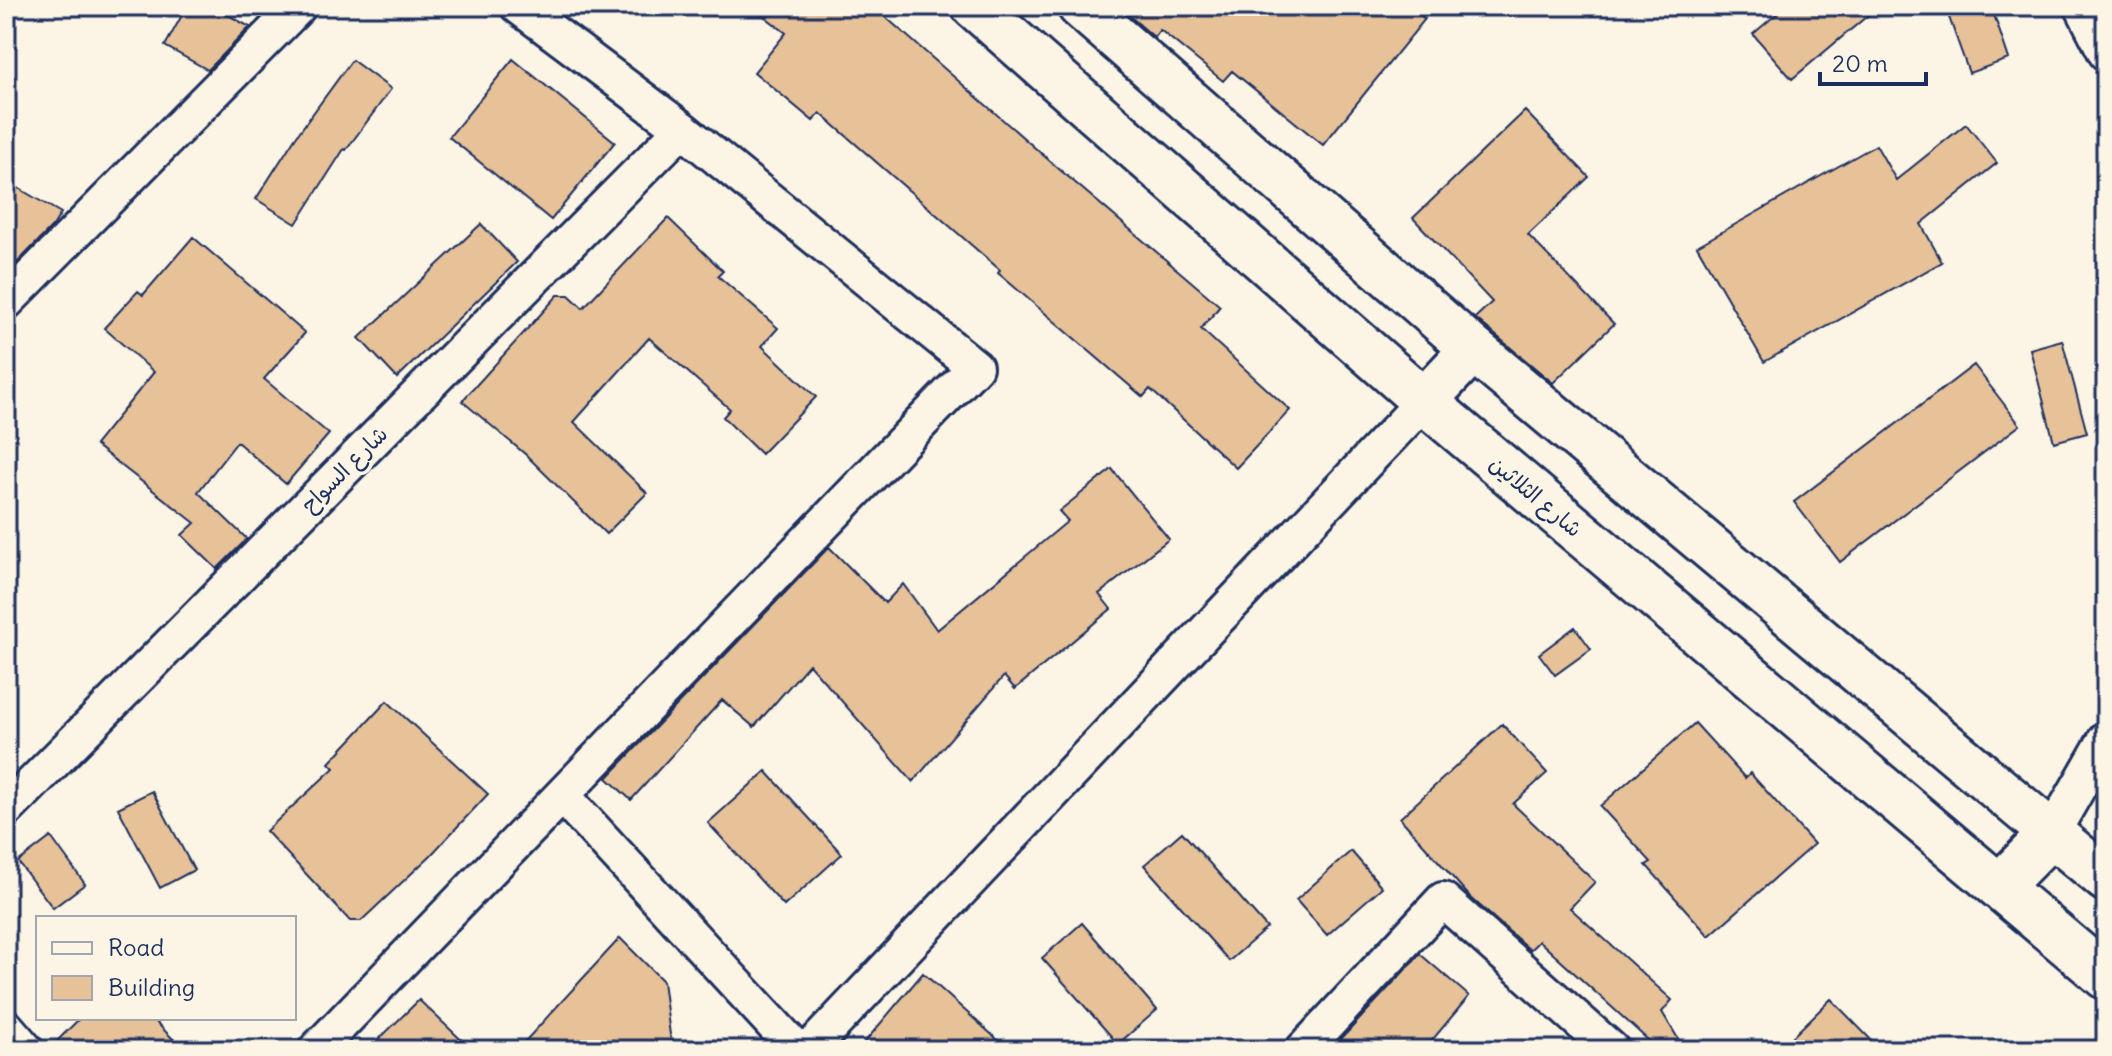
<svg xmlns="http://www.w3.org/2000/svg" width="2112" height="1056" font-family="Delius,'Playpen Sans Arabic',sans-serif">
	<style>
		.building { fill: #e7c198; stroke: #1b2f5e; stroke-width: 2 }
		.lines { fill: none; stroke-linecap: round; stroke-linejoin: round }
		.street-casing { stroke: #1b2f5e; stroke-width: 40 }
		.secondary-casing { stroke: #1b2f5e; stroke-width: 50 }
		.street { stroke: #fcf5e5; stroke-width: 34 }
		.secondary { stroke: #fcf5e5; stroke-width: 44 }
		.labels { text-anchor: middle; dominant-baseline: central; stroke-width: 7; stroke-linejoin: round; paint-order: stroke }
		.street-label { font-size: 22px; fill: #1b2f5e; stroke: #fcf5e5 }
	</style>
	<rect width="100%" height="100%" fill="#fcf5e5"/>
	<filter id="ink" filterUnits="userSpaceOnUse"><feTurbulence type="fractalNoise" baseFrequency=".0125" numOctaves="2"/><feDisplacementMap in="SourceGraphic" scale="16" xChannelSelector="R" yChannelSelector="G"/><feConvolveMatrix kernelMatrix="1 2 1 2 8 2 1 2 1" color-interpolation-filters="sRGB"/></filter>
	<g filter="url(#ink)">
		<!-- building -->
		<path class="building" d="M187,6h25l38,21 -42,43 -43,-24z
			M751,6h122l186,163 161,137 -19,23 89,81 -54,58 -86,-79 -7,8 -145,-124 2,-3 -180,-157 -7,8 -59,-49 32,-39z
			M1118,6h291l16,13 -102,126 -91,-74 -9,10 -63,-51 -6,7z
			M1786,6h93l-87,73 -39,-45z
			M1945,6h46l18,53 -40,14z
			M513,59l102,83 -64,78 -102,-83z
			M352,60l39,29 -45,61 -2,-1 -48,75 -40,-25 39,-61z
			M1525,111l64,66 -61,58 86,89 -61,59 -78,-65 17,-16 -79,-84z
			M1966,124l31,39 -76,61 21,38 -178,100 -67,-116 179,-101 20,35z
			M6,181l55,32 -8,13 -47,48z
			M668,218l55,53 -5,5 60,52 -16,18 54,51 -55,57 -38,-37 7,-8 -81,-71 -75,84 73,71 -41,41 -81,-80 -63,-53 96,-106h11l14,13z
			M481,224l36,38 -120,116 -38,-40z
			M193,237l112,96 -41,46 65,55 -43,50 -49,-42 -39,50 49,47 -30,30 -35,-34 13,-12 -100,-78 59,-73 -50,-44 34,-37 5,4z
			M2062,340l25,93 -33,9 -24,-93z
			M1974,365l46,60 -180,137 -46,-60z
			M1112,469l57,70 -70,55 12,15 -96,80 -11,-13 -91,106 -104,-118 -55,63 -32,-27 -91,100 -24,-22 222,-231 56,56 18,-19 34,46 131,-109 -9,-10z
			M1575,627l16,22 -36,26 -16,-21z
			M387,701l101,93 -58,62 -69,65h-11l-84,-90 68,-63 -5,-5z
			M1695,723l50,55 5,-5 64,71 -105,92 -63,-71 5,-3 -51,-56z
			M1502,724l45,49 -34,31 82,78 -25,26 102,92 -10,12 23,38h-26l-120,-109 -9,9 -60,-53 -70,-79z
			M766,771l76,83 -58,52 -76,-83z
			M152,791l42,79 -34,18 -42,-80z
			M1182,832l85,96 -38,33 -85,-96z
			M51,837l34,47 -32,24 -35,-46z
			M1351,851l31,36 -55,48 -31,-35z
			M1082,923l75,87 -39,34 -76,-86z
			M620,938l43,43 9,69h-155z
			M1420,954l49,42 -45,54h-93z
			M923,973l86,77h-151z
			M1831,999l50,51h-102z
			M419,1000l53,50h-104z
			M80,1018h72l32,32h-136z"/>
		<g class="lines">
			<defs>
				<path id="street" d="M2082,6l24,47
					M6,302l293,-296
					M562,795l235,255
					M6,810l676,-681
					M2052,833l54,-94
					M6,1027l20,23
					M316,1050l659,-683 -293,-238 -164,-123
					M809,1050l615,-649
					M1303,1050l140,-150 169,150"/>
				<path id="secondary" d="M974,6l450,395 682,576
					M1080,6l393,343 633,530
					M1424,401l49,-52
					M2000,886l52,-53"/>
			</defs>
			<!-- street casing -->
			<use href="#street" class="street-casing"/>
			<!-- secondary casing -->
			<use href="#secondary" class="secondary-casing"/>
			<!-- street -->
			<use href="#street" class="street"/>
			<!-- secondary -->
			<use href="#secondary" class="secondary"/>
		</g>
	</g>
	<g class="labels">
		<!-- street labels -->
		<g class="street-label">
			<text transform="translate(344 469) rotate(-45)">شارع السواح</text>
			<text transform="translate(1536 496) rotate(40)">شارع الثلاثين</text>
		</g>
	</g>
	<!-- margin -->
	<rect width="2112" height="1056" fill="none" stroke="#fcf5e5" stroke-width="32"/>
	<rect x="16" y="16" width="2080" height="1024" fill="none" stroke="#1b2f5e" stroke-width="3" filter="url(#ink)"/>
	<!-- legend -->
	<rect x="36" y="916" width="260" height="104" fill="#fcf5e5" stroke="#a2a6af" stroke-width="2"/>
	<rect x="52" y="942" width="40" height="12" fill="#fcf5e5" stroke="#a2a6af" stroke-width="2"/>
	<text x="108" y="956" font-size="24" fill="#1b2f5e">Road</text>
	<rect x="52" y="976" width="40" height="24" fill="#e7c198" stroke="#a2a6af" stroke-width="2"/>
	<text x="108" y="996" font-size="24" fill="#1b2f5e">Building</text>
	<!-- scale -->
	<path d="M1820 72v12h106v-12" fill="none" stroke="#1b2f5e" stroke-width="4"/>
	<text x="1832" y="72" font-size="24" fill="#1b2f5e" stroke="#fcf5e5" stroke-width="6" paint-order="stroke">20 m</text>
</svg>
